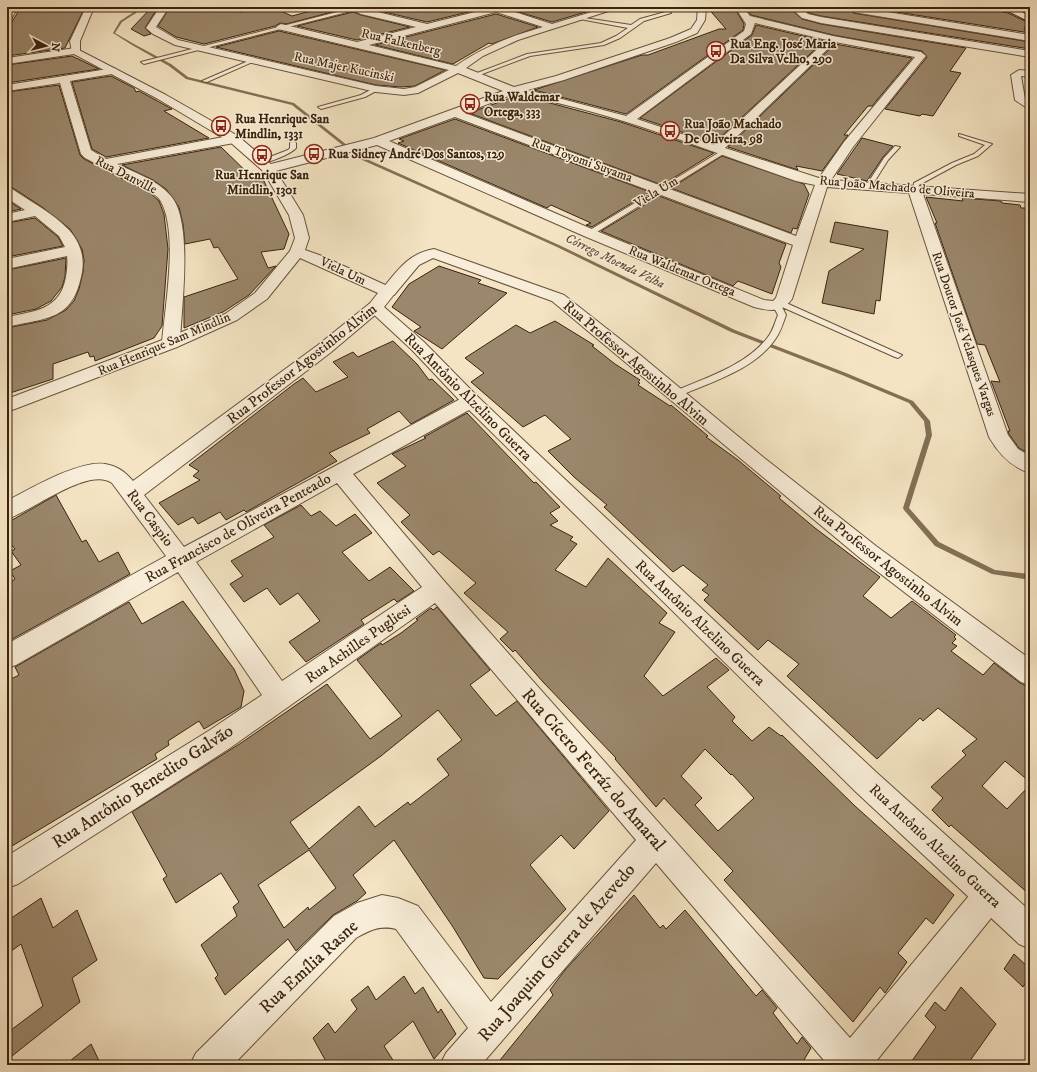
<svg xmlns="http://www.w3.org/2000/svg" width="1037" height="1072" font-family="'IM FELL DW Pica',serif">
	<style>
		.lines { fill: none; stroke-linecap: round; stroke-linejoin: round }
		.stream { fill: #846f55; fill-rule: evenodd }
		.building { fill: #9b876c; stroke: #3a230e; fill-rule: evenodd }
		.service-casing { stroke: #68533b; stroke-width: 2 }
		.minor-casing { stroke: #68533b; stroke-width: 2 }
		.tertiary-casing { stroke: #68533b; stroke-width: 2 }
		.secondary-casing { stroke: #3a230e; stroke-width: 2 }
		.service { fill: #f8edd8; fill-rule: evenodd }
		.minor { fill: #f8edd8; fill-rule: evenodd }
		.tertiary { fill: #f8edd8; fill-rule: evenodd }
		.secondary { fill: #f8edd8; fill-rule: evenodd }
		.labels { text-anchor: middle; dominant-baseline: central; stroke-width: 3; stroke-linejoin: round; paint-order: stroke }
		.far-street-label { font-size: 13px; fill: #3a230e; stroke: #f8edd8 }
		.far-poi-label { font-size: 13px; font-weight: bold; fill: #3a230e; stroke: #f8edd8; text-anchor: start }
		.far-water-label { font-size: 13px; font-style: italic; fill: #654f38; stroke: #f8edd8 }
		.street-label { font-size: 15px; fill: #3a230e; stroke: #f8edd8 }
		.near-street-label { font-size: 18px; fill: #3a230e; stroke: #f8edd8 }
	</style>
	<rect width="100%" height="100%" fill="#f4e4c3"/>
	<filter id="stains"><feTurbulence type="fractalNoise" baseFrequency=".005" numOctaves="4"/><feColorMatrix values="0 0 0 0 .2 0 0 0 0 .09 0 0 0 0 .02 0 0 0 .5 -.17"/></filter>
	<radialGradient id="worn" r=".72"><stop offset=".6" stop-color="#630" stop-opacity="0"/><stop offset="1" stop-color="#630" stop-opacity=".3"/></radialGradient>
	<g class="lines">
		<!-- stream -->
		<path class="stream" d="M137,7h2l-3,6 -14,9 -7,11 19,11 37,20 17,13 106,26 68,54 197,88 176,85 111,43 67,28 17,20 2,14 -23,73 30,34 56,28 35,4v6l-38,-6 -57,-28 -31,-36 -1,-2 23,-73 -2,-14 -15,-18 -67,-28 -111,-43 -174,-85 -197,-88 -68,-54 -106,-26 -17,-13 -37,-21 -19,-12 7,-12 14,-9z"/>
	</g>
	<!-- building -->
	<path class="building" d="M21,7h58l-1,2h6l-19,39 -58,8v-19l4,-5h-4v-2z
		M152,7h6l-13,21 6,6 -7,2 -13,-7z
		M170,7h37l34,5 19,-5h11l21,9 34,-9h17l1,2 -58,15 -6,-1 -5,3 -71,18 -28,-7 -18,-11z
		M363,7h122v1l-58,14z
		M510,7h78l1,4 -37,11 -43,-13z
		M707,7h27l10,17 -1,6 -117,84 -92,-24 108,-35h6l71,-26h7z
		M745,7h19l29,4 9,8 19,5 145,24 -16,23 11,2 -28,43 -11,-2 -2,2 -35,-7 42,-52 -5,-6 -89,-16 -82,-20z
		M801,7h51l1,6 177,29v7l-209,-33 -12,-3z
		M865,7h131l-3,3 15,3 19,9 -3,8h4l-1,2 3,1z
		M353,12l8,3 49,12 -53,13 -60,-14z
		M496,14l42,13 -46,17 -3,-1 -36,21 -78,-19z
		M756,25l68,16 -110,102 -74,-25 112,-83z
		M279,31l166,39 -30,16 -14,1 -25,-2 -160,-38z
		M835,44l77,14 -40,48h-4l-24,29h4l-26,36 -26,-5 2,4 -70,-23z
		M72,56l27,13 -92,14v-18z
		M111,76l23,12 2,4 3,-1 33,18 -8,2 45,27 -103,19 -14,-8 -20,-67z
		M59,85l21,70 4,4 66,34 9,8 5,13 4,35 -6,77 -8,12 -59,23 -1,-5 -4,1 -2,-5 -35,12v15l-46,15v-66l40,-8 19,-10 8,-9 5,-12 4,-17 1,-12 -2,-11 -12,-20 -28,-22 -29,-19 -6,-1v-95z
		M516,96l34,7 71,19 93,31 -52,32 -193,-72z
		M455,119l195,73 -58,35 -6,-2 5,-2 -40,-18 -4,3 -149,-65 6,-2 -5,-2z
		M862,138l31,8 -10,11 -16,24 -30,-7z
		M221,147l35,34 7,-2 26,55 -5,15 -23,3 7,16 8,-2 -27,29 -26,17 -39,16v-31l54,-18 -20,-32 -4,1 -4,-9 -25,5 -2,-20 -4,-17 -13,-18 -13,-9 -31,-15z
		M722,156l82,28 5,10 -12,35 -4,-1 -2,5 -120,-45z
		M659,196l127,48 -7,19 2,4 -9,27 -34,-13 -5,5 -132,-55z
		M926,197l37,4 -1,-3 39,3 1,2 18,2 1,3h4l5,10v236l-11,-6 -10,-14 -1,-3h2l-19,-50 9,1 -15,-37 -8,-1 -42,-121h2z
		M7,200l14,9 -14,3z
		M35,218l23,19 5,9 -56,11v-34z
		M835,222l53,9 -8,70 -4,-1 -2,14 -52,-11 7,-32 35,-22 -34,-7z
		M66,258l-1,19 -3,10 -11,14 -15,8 -29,6v-45z
		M439,266l42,14 -3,3 29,10 -65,56 -28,-18 7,-4 -29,-20 17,-23z
		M555,321l39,24 -2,1 23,18 25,16 -2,2 2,1 -2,2 32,21 1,-1 37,31 -2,1 32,23 43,36 -2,2 36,30 65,49 -17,19 28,22 21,-17 44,34 -2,2 2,2 -4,4 5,3 -6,5 32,24 11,-12 26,20 10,5v94l-25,-21 -23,25 25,23 23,-24v110l-79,-70 -2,2 -17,-17 11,-12 -12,-11 35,-32 -4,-4 15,-12 -39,-31 -15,13 -3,-3 -43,41 -90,-83 12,-12 -31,-24 -10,10 -54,-50 5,-5 -7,-5 6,-5 -25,-20 -10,7 -69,-65 3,-2 -33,-28 -26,-26 23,-12 -26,-24 -22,12 -52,-45 13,-9 -19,-15 51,-33 14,8z
		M393,341l24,23 12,16 3,-1 22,21 -43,24 -12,-13 -32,18 3,4 -41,20 8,8 -91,51 -2,-2 -18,10 -6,-8 -22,12 -5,-7 -15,8 -19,-22 41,-23 -7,-4 6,-5 -10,-6 105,-81 9,-6 13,14 32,-15 -15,-15 20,-10 5,5z
		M467,413l67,70 2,-1 24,25 -10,6 8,8 -8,4 23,12 -3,3 7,4 -22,26 31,17 22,-29 59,55 -8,10 16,9 -31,44 19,20 53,-38 13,12 -22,17 28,30 -3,4 20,20 17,-14 12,9 1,-1 73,71 99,89 -21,29 -7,-6 -28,35 9,9 -22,31 -5,-6 -27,35 -129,-142 9,-9 -69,-73 -8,9 -41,-48 1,-1 -73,-76 -28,-32 -2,2 -13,-13 8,-7 -44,-39 12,-10 -37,-32 -6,4 -32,-33 9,-7 -33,-32 29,-17 -14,-12 34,-16 -2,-1zM705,749l26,26 1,-1 22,24 -36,33 -23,-26 7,-7 -21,-22z
		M56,495l26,47 4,-2 13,22 19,-10 12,22 -123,68v-58l8,-5 -5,-8 11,-6 -10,-14 4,-2 -8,-10v-16z
		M301,505l10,11 9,-5 16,15 19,-12 17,19 -30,19 27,29 21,-14 24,24 -17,11 -3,-3 -33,21 3,4 -58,38 -17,-20 31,-21 -22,-28 -18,12 -13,-17 -23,14 -14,-18 13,-8 -12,-15 43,-24 -10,-12z
		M183,601l51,68 10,22 -3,16 -37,22 -5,-8 -31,20 1,4 -14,9 2,5 -150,90v-168l12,-6 -4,-8 114,-65 13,22z
		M437,607l53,63 -20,15 26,31 21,-15 92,110 -35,38 -13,-14 -31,30 36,44 -68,70 -14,-1 -31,-51 -59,-87 -41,35 13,18 -9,8 -24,14 -37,36 -8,-12 -63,56 -10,-17 3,-3 -17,-30 36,-29 -4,-9 6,-5 -18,-29 -45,30 -13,-24 4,-3 -35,-64 109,-69 86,-59 43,55 32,-23 -45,-56 24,-17 1,2 19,-12 17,-13 -2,-1 15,-11 2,2zM438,710l24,30 -25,19 12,16 -39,30 -2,-3 -33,25 -16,-21 -50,43 -19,-27 91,-66zM309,850l27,38 -27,22 -1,-3 -24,21 -26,-43z
		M634,895l26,33 3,-3 3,4 19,-19 71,86 6,-6 15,18 -4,5 24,31 5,-7 9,11 -10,17h-305l57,-70 -3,-5 15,-20z
		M41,898l12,30 24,-18 20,50 -25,18 8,24 -73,58v-27l36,-27 -22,-62 -14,10v-33z
		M1014,954l16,15v7l-7,11 -19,-18z
		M404,976l11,18 8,-7 15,26 3,-4 15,25 -22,25 -21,-38 -29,25 12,19h-68l-15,-27 15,-15 7,10 22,-24 -6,-9 17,-14 8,14z
		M961,987l35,37 -29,41h-58l27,-38 -11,-11 10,-14 10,9z
		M91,1044l10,21h-36z"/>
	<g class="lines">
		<defs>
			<path id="service" d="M353,8l2,2 -211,54 -3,-2z
				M669,11l2,2 -27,8 -24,17 -16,7 -74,11 -53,20 -5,-1 55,-21 74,-11 15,-7 12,-8 -48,-9 -2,-2 53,8 9,-6z
				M253,59l4,1 -50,22 -5,-1z
				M376,87l2,3 -13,7 -44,12 -3,-2 43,-12z
				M959,134l33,10 -14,12 -22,9 -37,20 -2,6h-4l1,-8 38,-20 22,-9 11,-9 -26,-9z
				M293,141l3,2v5c-5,6 -33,18 -39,14l31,-12 2,-2v-5z
				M895,146l5,1 -12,13 -17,27h-4l-1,-1 18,-28z
				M723,150l3,2 -1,1 -133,82 -7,-2z
				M778,302h6l118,53 -4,3 -3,-1 -113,-50 4,8c-3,8 -5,16 -10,23 -20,31 -65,44 -97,58h-6v-4c32,-14 73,-26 95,-55 5,-6 7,-15 10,-22l-5,-9z"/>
			<path id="minor" d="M10,7h8l-8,14 -3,1v-11z
				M86,7h8l-14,34v10l-5,3 -3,-1 -2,-12z
				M160,7h9l-13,20 22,13 198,46 28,3 11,-2 34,-17 -171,-41 -2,-2 5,-3 76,18 59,-15 -55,-13 -17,-7h13l70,17 60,-15 -1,-2h23l-3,2 46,15 56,-17h13l-103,33 -35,16 -17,12 48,19 42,-11 114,-38 21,-9 6,-9 1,-13h8l-1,13 -8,13 -21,9 -112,38 -36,10 98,26 118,-85 2,-7 -11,-17h8l7,9 83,20 88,16 5,4 -2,2 -71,89 -22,33 199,14v8l-107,-8 85,241 10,14 12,7v17c-19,-6 -31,-19 -41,-36l-80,-244 -82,-6 -35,112c-10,14 -23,12 -38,8l-170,-71 -207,-91 -109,28 -5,-1 -1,-3 1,-3 111,-28 129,-47 -45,-18 -40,20 -14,2 -28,-3 -201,-47 -22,-11 -7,-6zM496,12l47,15c-32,9 -60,20 -87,39l-87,-21zM755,23l72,17 -113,105 -77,-26 114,-85zM835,42l80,15 -71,85 -25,36 -94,-30zM514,94c97,17 190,55 282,87l19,4 -19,51 -331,-123zM455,117l338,128 -17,53 -3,3 -9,-1 -170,-70 -205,-89z
				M790,7h9l9,7 13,3 209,34v6l-209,-34 -19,-5z
				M856,7l174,28v6l-177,-29v-4z
				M114,68l5,3 -1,2 -48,8 21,69 15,9 128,-24 6,4 -6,4 -117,21c18,9 40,16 53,31 24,25 11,114 10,148l-3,4 -6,1 -6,-1 -3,-4c3,-37 17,-112 -2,-143 -2,-3 -6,-6 -9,-8l-66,-34 -4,-4 -21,-71 -53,8v-6z
				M1019,70l11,1v6l-9,-1 4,23 5,3v8l-15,-10 -4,-25z
				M7,188l5,1c19,13 41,24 57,41 10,11 16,26 13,42 -9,49 -33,45 -75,55v-10c28,-6 53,-7 59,-40 1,-7 2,-14 1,-21l-60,13v-10l58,-12 -6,-11 -24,-20 -28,6v-8l18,-4 -18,-12z
				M434,249l130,46 75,59 124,103 113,89 154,113v26l-9,-3 -161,-124 -308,-257 -119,-43 -14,7 -25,30h-12l-2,-3 2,-3c16,-19 27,-36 52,-40z
				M375,302l6,2 2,3 -2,3 -51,43 -186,142 40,52 280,-150 7,-2 7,2 2,4 -2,4 -125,69 92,108 405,456 128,-153 11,-5 11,5 5,11 -5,11 -127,158h-45l-172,-202 -175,202h-41l6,-12 22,-25 -72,-99c-16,-4 -26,1 -40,9l-123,127h-43l6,-12 138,-137 23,-13 25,-8 16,3 20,8 73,96 145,-162 -201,-237 -205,145 -212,136 -11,4v-32l203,-126 52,-35 -84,-123 -162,93 -9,3v-24l159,-88 -54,-73c-23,-17 -80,28 -105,36v-18c23,-12 72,-41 98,-37 13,2 20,8 28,17l185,-136 51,-41zM337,483l85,104 -140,94 -86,-119z"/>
			<path id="tertiary" d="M75,48l91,47 72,41 35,30 30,49 6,23 -4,12 17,6 72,33 2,3 -12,15 40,35 54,55 259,245 139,130 154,139v38l-11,-5 -163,-152 -392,-387 -52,-55 -43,-40 -2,-3 11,-14 -78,-35 -33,41 -30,21 -60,27 -170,65v-13l158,-60 60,-25 30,-21 35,-42 5,-13 -6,-23 -26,-44 -33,-29 -72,-43 -84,-45 -67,10v-6z"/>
			<path id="secondary" d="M1000,7h11l19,9v6z"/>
		</defs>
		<!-- service casing -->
		<use href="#service" class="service-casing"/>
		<!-- minor casing -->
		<use href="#minor" class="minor-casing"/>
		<!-- tertiary casing -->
		<use href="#tertiary" class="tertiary-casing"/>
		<!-- secondary casing -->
		<use href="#secondary" class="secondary-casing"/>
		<!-- service -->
		<use href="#service" class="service"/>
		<!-- minor -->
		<use href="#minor" class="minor"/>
		<!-- tertiary -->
		<use href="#tertiary" class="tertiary"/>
		<!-- secondary -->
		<use href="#secondary" class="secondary"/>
	</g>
	<!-- icons -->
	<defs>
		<symbol id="bus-ring" viewBox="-11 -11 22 22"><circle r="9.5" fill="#f8edd8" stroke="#8f2418" stroke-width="1.5"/><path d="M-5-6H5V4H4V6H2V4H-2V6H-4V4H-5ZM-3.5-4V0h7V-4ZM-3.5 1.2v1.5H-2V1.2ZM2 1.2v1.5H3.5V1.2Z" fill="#8f2418"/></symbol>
	</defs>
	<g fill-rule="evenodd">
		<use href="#bus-ring" x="705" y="40" width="22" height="22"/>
		<use href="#bus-ring" x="459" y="93" width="22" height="22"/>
		<use href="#bus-ring" x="210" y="115" width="22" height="22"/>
		<use href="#bus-ring" x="659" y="120" width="22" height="22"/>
		<use href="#bus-ring" x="303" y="143" width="22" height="22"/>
		<use href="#bus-ring" x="251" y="144" width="22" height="22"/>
	</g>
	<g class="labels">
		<!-- far-street labels -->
		<g class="far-street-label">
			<text transform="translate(401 42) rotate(13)">Rua Falkenberg</text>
			<text transform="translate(344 67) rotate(12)">Rua Majer Kucinski</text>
			<text transform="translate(582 160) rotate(20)">Rua Toyomi Suyama</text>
			<text transform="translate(126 175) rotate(27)">Rua Danville</text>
			<text transform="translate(897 187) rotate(5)">Rua João Machado de Oliveira</text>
			<text transform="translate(656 192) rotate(-31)">Viela Um</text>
			<text transform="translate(343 271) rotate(25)">Viela Um</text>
			<text transform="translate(682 271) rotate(22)">Rua Waldemar Ortega</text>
			<text transform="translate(964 334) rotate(71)">Rua Doutor José Velasques Vargas</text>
			<text transform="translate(164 344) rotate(-23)">Rua Henrique Sam Mindlin</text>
		</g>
		<!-- far-poi labels -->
		<g class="far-poi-label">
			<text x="730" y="44">Rua Eng. José Maria<tspan x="730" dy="15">Da Silva Velho, 290</tspan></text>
			<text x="484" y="97">Rua Waldemar<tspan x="484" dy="15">Ortega, 333</tspan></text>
			<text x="235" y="119">Rua Henrique San<tspan x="235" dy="15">Mindlin, 1331</tspan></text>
			<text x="684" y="124">Rua João Machado<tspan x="684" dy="15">De Oliveira, 98</tspan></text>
			<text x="328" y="154">Rua Sidney André Dos Santos, 129</text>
			<text x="262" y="175" text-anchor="middle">Rua Henrique San<tspan x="262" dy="15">Mindlin, 1301</tspan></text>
		</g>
		<!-- far-water labels -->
		<g class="far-water-label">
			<text transform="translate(615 261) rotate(26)">Córrego Moenda Velha</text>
		</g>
		<!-- street labels -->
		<g class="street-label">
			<text transform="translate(636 363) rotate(40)">Rua Professor Agostinho Alvim</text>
			<text transform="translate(302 364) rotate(-38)">Rua Professor Agostinho Alvim</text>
			<text transform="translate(468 397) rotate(45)">Rua Antônio Alzelino Guerra</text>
			<text transform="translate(150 518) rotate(53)">Rua Caspio</text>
			<text transform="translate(238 528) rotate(-29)">Rua Francisco de Oliveira Penteado</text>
			<text transform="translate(888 566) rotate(38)">Rua Professor Agostinho Alvim</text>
			<text transform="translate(700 623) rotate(44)">Rua Antônio Alzelino Guerra</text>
			<text transform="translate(358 644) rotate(-35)">Rua Achilles Pugliesi</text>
			<text transform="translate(935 846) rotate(43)">Rua Antônio Alzelino Guerra</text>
		</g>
		<!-- near-street labels -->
		<g class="near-street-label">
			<text transform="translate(593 770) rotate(49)">Rua Cícero Ferráz do Amaral</text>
			<text transform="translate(143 787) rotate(-33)">Rua Antônio Benedito Galvão</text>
			<text transform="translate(557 953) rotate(-49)">Rua Joaquim Guerra de Azevedo</text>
			<text transform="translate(309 967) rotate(-43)">Rua Emília Rasne</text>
		</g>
	</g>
	<!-- margin -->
	<rect width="1037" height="1072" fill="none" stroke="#f4e4c3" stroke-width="24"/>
	<rect x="8" y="8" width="1021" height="1056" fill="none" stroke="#3a230e" stroke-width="2"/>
	<rect x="12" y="12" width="1013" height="1048" fill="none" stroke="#3a230e"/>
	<!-- north arrow -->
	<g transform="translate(46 46) rotate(97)" stroke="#f8edd8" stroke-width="3" paint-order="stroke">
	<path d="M0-3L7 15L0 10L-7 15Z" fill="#3a230e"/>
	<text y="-6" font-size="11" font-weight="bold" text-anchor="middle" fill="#3a230e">N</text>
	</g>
	<rect width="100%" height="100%" filter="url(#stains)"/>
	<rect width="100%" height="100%" fill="url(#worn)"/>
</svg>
